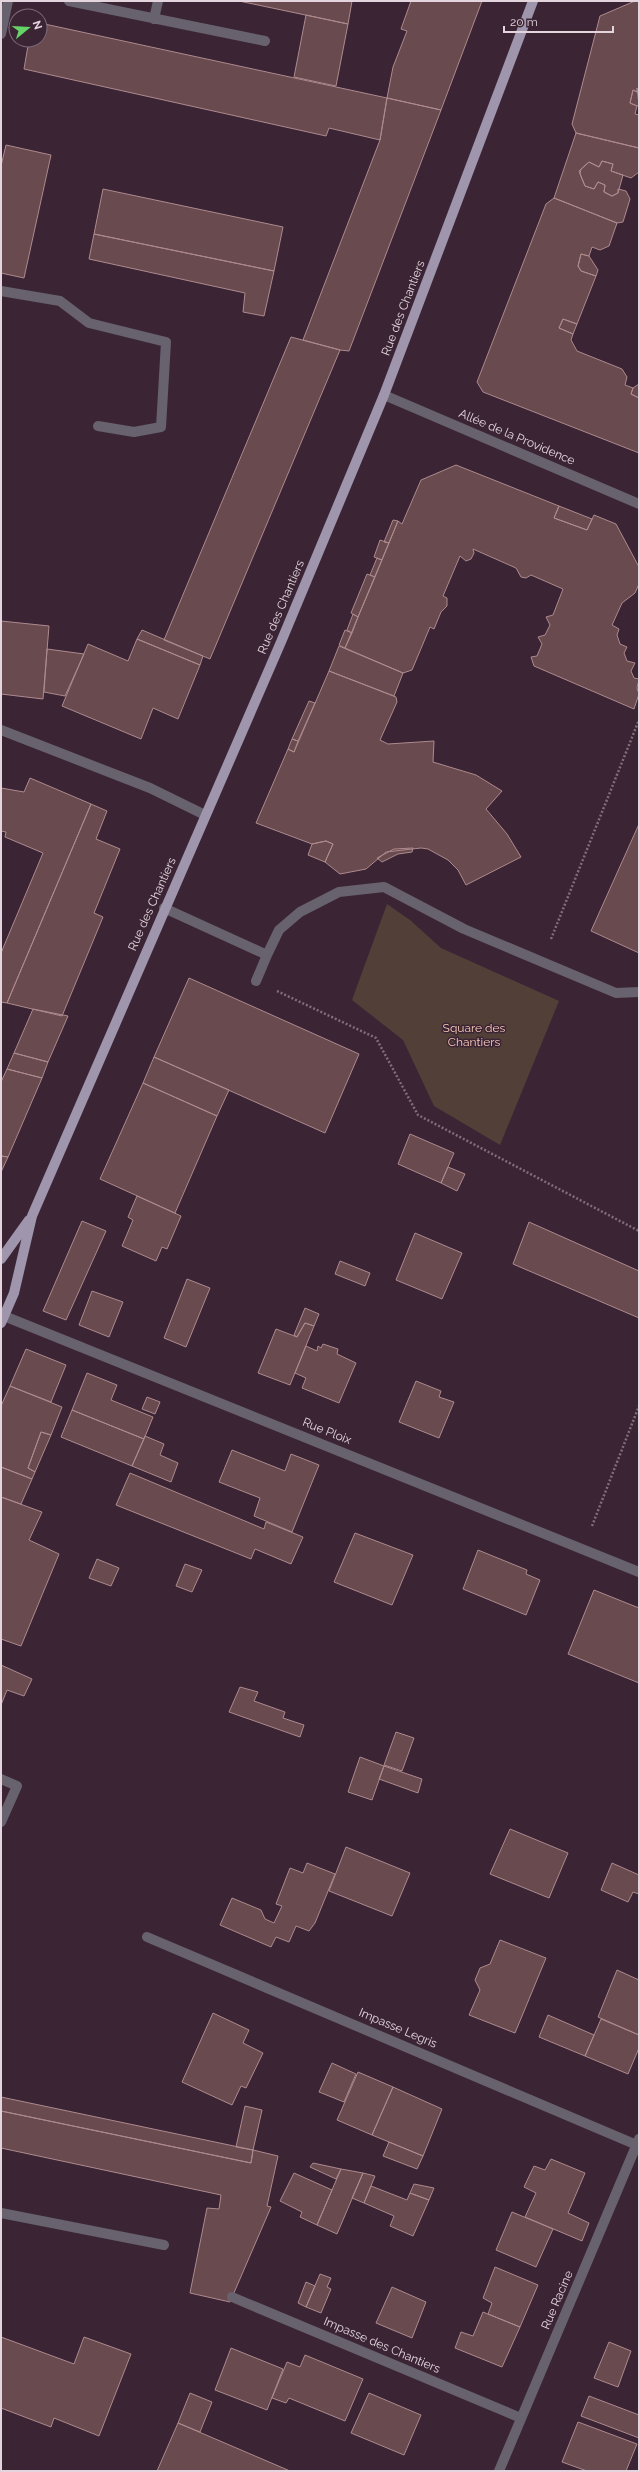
<svg xmlns="http://www.w3.org/2000/svg" width="640" height="2472" font-family="Raleway,sans-serif">
	<style>
		.green { fill: #513f38 }
		.building { fill: #694a4e; stroke: #ad8a8e }
		.lines { fill: none; stroke-linecap: round; stroke-linejoin: round }
		.path { stroke: #816e7b; stroke-width: 2.5; stroke-dasharray: 2 2; stroke-linecap: butt }
		.service { stroke: #67626e; stroke-width: 10 }
		.minor { stroke: #67626e; stroke-width: 10 }
		.primary { stroke: #9f95ad; stroke-width: 10 }
		.labels { text-anchor: middle; dominant-baseline: central; stroke-width: 3; stroke-linejoin: round; paint-order: stroke }
		.street-label { font-size: 12px; fill: #e3d4de; stroke: #3b2535 }
		.park-label { font-size: 12px; fill: #fccdba; stroke: #3b2535 }
	</style>
	<rect width="100%" height="100%" fill="#3b2535"/>
	<!-- green -->
	<path class="green" d="M387,904l23,16 31,28 118,53 -59,144 -66,-39 -31,-66 -51,-40z"/>
	<!-- building -->
	<path class="building" d="M239,1h113l-4,23z
		M411,1h71l-41,109 -54,-12 6,-31 14,-36 -6,-2z
		M635,1h4v88l-2,3 -4,-2 -3,13 7,3 -2,8 4,1v33l-63,-15 -4,-9 28,-108z
		M306,15l42,9 -12,62 -42,-9z
		M40,23l347,75 -7,42 -51,-12 -3,8 -302,-67 5,-29h11z
		M637,88l2,17 -2,1 -7,-3 3,-13 4,2z
		M387,98l54,12 -92,241 -9,-1 -37,-10 77,-200z
		M576,133l63,15v24l-8,6 -20,-7 2,-7 -11,-3 -3,6 -10,-5 -10,9 6,15 9,3 4,-7 7,3 -1,7 8,4 6,-3v-4l8,2 4,8 -7,23 -6,1 -63,-25z
		M6,145l45,10 -27,123 -23,-5v-107z
		M602,161l11,3 -2,7 12,4 -5,18 -6,3 -8,-4 1,-7 -7,-3 -4,7 -9,-3 -5,-12 1,-5 8,-7 10,5z
		M103,189l180,38 -9,44 -180,-37z
		M554,198l63,25 -8,23 -9,4 -8,-3 -3,9 -8,-2 -3,12 3,5 15,5 -19,48 -14,-5 -4,9 14,6 -2,6 6,11 45,18 5,8 -2,8 8,3 -2,6 8,4v55l-156,-61 -6,-10 69,-178z
		M94,234l180,37 -10,45 -21,-4 2,-19 -156,-34z
		M581,254l8,2 9,14 -2,6 -15,-5 -3,-5z
		M563,319l14,5 -4,10 -14,-6z
		M291,337l49,13 -130,309 -46,-19z
		M639,384v14l-8,-4 2,-6z
		M456,465l103,41 -5,12 33,12 7,-15 22,9 23,43v17l-4,9 -13,10 -10,22 7,4 -2,6 3,9 7,3 -3,6 3,8 8,2 -4,8 3,7 5,1 -2,9 2,6 -5,15 -100,-43 -3,-9 6,-1 5,-12 -4,-7 7,-2 5,-10 -4,-8 7,-2 10,-26 -32,-14 -5,3 -5,-1 -5,-9 -43,-19 1,4 -3,6 -5,2 -6,-5 -17,40 4,2v8l-6,6 -7,17 -4,-2 -18,43 -9,3 -58,-25 53,-127 4,3 19,-44z
		M559,506l33,13 -5,11 -33,-12z
		M393,520l5,1 -9,22 -5,-1z
		M380,540l9,3 -7,17 -8,-3z
		M377,558l5,2 -7,17 -5,-2z
		M367,574l8,3 -17,40 -7,-4z
		M353,614l5,3 -6,16 -5,-3z
		M1,621l48,5 -6,73 -42,-5z
		M142,630l61,26 -3,9 -63,-26z
		M345,630l7,3 -7,15 -6,-3z
		M137,639l63,26 -22,54 -25,-11 -12,31 -79,-33 26,-62 40,17z
		M339,646l64,27 -9,23 -65,-25z
		M47,649l37,5 -19,42 -21,-4z
		M329,671l67,26 1,5 -17,38 8,4 46,-3 -1,21 43,13 26,16 -16,18 21,25 14,23 -55,28 -8,-15 -10,-10 -20,-11 -7,-1 -35,4 -20,17 -26,5 -15,-12 8,-18 -7,-3 -14,3 -56,-21 32,-74 6,3z
		M309,701l6,2 -17,38 -6,-2z
		M292,739l6,2 -4,11 -6,-3z
		M30,778l61,26 -84,199 -6,-1v-49l42,-100 -38,-16 1,-5 -5,-1v-43l23,4z
		M91,804l16,7 -11,28 24,10 -26,64 9,4 -41,99 -55,-13z
		M639,824v129l-48,-22z
		M326,841l7,3 -8,18 -17,-7 4,-11z
		M413,848l-1,4 -14,2 -16,8 -5,-4 17,-9z
		M189,978l170,76 -34,79 -171,-76z
		M33,1009l35,7 -20,46 -34,-9z
		M14,1053l34,9 -6,16 -35,-9z
		M154,1057l75,33 -12,26 -74,-33z
		M7,1069l35,9 -34,79 -7,-1v-74z
		M143,1083l74,33 -42,97 -75,-34z
		M410,1134l44,19 -13,30 -43,-19z
		M1,1156l7,1 -7,15z
		M448,1167l17,7 -8,17 -16,-8z
		M137,1196l44,20 -14,33 -5,-2 -6,14 -34,-15 11,-26 -5,-3z
		M82,1221l24,10 -40,89 -23,-9z
		M529,1222l110,49v47l-126,-54z
		M415,1233l47,20 -20,46 -46,-19z
		M340,1261l30,12 -5,13 -30,-12z
		M187,1279l23,9 -24,59 -22,-9z
		M92,1291l31,11 -14,35 -30,-12z
		M305,1308l14,6 -5,12 -9,-3 -8,14 -3,-2z
		M305,1323l9,3 -24,59 -32,-12 18,-44 21,8z
		M323,1344l15,5 -1,5 19,9 -17,40 -37,-15 4,-10 -11,-5 11,-27 11,5 1,-5 3,2z
		M26,1349l40,16 -15,37 -41,-16z
		M87,1373l30,12 -6,15 42,17 -9,22 -72,-29z
		M416,1381l25,10 -2,6 15,5 -15,36 -40,-16z
		M10,1386l52,21 -11,28 -10,-3 -13,36 7,4 -3,7 -31,-12v-61z
		M147,1397l13,5 -5,12 -13,-5z
		M72,1410l72,29 -12,27 -71,-29z
		M41,1432l10,3 -16,37 -7,-4z
		M145,1436l19,8 -4,11 18,8 -7,19 -39,-16z
		M232,1450l53,21 6,-17 28,11 -27,67 -38,-16 6,-18 -41,-16z
		M1,1467l31,12 -11,25 -20,-7z
		M130,1473l134,56 2,-7 37,15 -12,27 -36,-15 -4,10 -135,-54z
		M1,1497l41,15 -13,28 30,14 -38,92 -20,-7z
		M355,1533l58,22 -21,50 -58,-23z
		M478,1550l49,20 -1,4 14,6 -14,35 -63,-26z
		M97,1559l22,9 -8,18 -22,-8z
		M185,1564l17,6 -10,22 -16,-6z
		M594,1590l45,18v75l-71,-29z
		M1,1665l31,14 -8,17 -17,-6 -6,15z
		M240,1687l18,5 -4,9 31,11 -2,6 21,7 -4,12 -71,-25z
		M396,1732l18,6 -12,33 -18,-6z
		M360,1757l24,9 -12,34 -24,-8z
		M384,1766l38,13 -4,14 -39,-14z
		M510,1829l58,24 -19,45 -59,-24z
		M346,1847l64,26 -18,43 -63,-25z
		M307,1863l28,11 -20,49 -6,8 -13,-5 -7,16 -13,-5 -5,10 -51,-22 12,-27 29,12 4,9 9,4 8,-17 -6,-2 14,-36 13,5z
		M612,1863l27,12v19l-6,-2 -5,10 -27,-12z
		M500,1940l46,18 -31,75 -46,-18 11,-25 -5,-10 5,-12 10,-4z
		M617,1970l22,10v55l-41,-18z
		M213,2013l36,17 -6,13 20,10 -17,35 -5,-2 -9,19 -50,-23z
		M548,2015l46,20 -9,21 -46,-19z
		M601,2019l38,16v13l-11,26 -43,-18z
		M332,2063l24,11 -12,28 -25,-10z
		M358,2072l35,15 -21,48 -35,-15z
		M393,2087l49,22 -19,47 -51,-21z
		M1,2097l252,53 -2,13 -250,-52z
		M245,2106l17,4 -9,40 -17,-3z
		M1,2111l250,52 2,-13 25,6 -11,50 4,1 -41,95 -40,-9 17,-85 12,1 2,-14 -220,-47z
		M389,2142l34,14 -6,13 -34,-13z
		M551,2159l34,14 -17,40 21,10 -7,18 -57,-24 11,-24 -12,-6 10,-21 11,4z
		M313,2163l28,6 -5,10 -26,-12z
		M341,2169l22,4 -26,61 -20,-9z
		M294,2173l38,17 -15,35 -17,-8 2,-5 -22,-11z
		M363,2173l12,3 -11,27 -12,-5z
		M414,2184l20,4 -5,12 -19,-7z
		M371,2186l36,14 3,-7 19,7 -16,36 -23,-10 4,-10 -30,-13z
		M512,2212l41,17 -17,38 -40,-17z
		M495,2267l43,18 -18,42 -32,-13 4,-11 -9,-5z
		M320,2274l11,4 -4,9 4,2 -10,24 -15,-6z
		M306,2282l9,4 -9,21 -8,-4z
		M392,2287l34,15 -14,36 -36,-15z
		M483,2312l37,15 -18,40 -47,-19 6,-16 12,4z
		M1,2337l73,27 10,-27 47,17 -32,82 -45,-18 -3,9 -50,-19z
		M609,2342l22,9 -13,36 -24,-9z
		M231,2348l52,21 -16,41 -52,-20z
		M305,2355l58,24 -18,42 -56,-23 -3,5 -14,-5 15,-36 13,5z
		M190,2393l22,9 -12,30 -22,-9z
		M369,2393l52,22 -17,40 -53,-22z
		M589,2396l50,19v23l-58,-22z
		M578,2422l59,22 -11,27h-39l-25,-9z
		M178,2423l112,48h-133z"/>
	<g class="lines">
		<!-- path -->
		<path class="path" d="M551,939l88,-219
			M277,991l99,47 42,77 221,116
			M592,1526l47,-120"/>
		<!-- service -->
		<path class="service" d="M69,1l196,40
			M154,19l4,-18
			M1,34l7,-33
			M1,291l59,10 29,22 77,19 -5,85 -27,5 -36,-6
			M384,395l255,109
			M1,730l149,58 55,27
			M164,908l103,47 -11,26
			M267,955l12,-25 21,-18 39,-20 45,-5 80,42 152,64 23,-1
			M1,1779l16,7 -16,36
			M1,2213l163,32"/>
		<!-- minor -->
		<path class="minor" d="M4,1316l635,256
			M147,1937l492,209
			M232,2297l289,121
			M499,2471l140,-332"/>
		<!-- primary -->
		<path class="primary" d="M1,1259l28,-39
			M1,1323l13,-30 18,-77 249,-574 103,-247 149,-394"/>
	</g>
	<g class="labels">
		<!-- street labels -->
		<g class="street-label">
			<text transform="translate(403 308) rotate(-69)">Rue des Chantiers</text>
			<text transform="translate(517 437) rotate(23)">Allée de la Providence</text>
			<text transform="translate(281 607) rotate(-67)">Rue des Chantiers</text>
			<text transform="translate(152 904) rotate(-66)">Rue des Chantiers</text>
			<text transform="translate(327 1431) rotate(22)">Rue Ploix</text>
			<text transform="translate(398 2028) rotate(23)">Impasse Legris</text>
			<text transform="translate(557 2300) rotate(-67)">Rue Racine</text>
			<text transform="translate(382 2345) rotate(23)">Impasse des Chantiers</text>
		</g>
		<!-- park labels -->
		<g class="park-label">
			<text x="474" y="1028">Square des<tspan x="474" dy="14">Chantiers</tspan></text>
		</g>
	</g>
	<!-- border -->
	<rect width="640" height="2472" fill="none" stroke="#e3d4de" stroke-width="4"/>
	<!-- north arrow -->
	<g transform="translate(28 28) rotate(72)"><circle r="19" fill="#3b2535" stroke="#7e6b79"/>
	<path d="M0-3L7 15L0 10L-7 15Z" fill="#65d467"/>
	<text y="-6" font-size="11" font-weight="bold" text-anchor="middle" fill="#e3d4de">N</text>
	</g>
	<!-- scale -->
	<path d="M504 26v6h109v-6" fill="none" stroke="#e3d4de" stroke-width="2"/>
	<text x="510" y="26" font-size="12" fill="#e3d4de" stroke="#3b2535" stroke-width="3" paint-order="stroke">20 m</text>
</svg>
